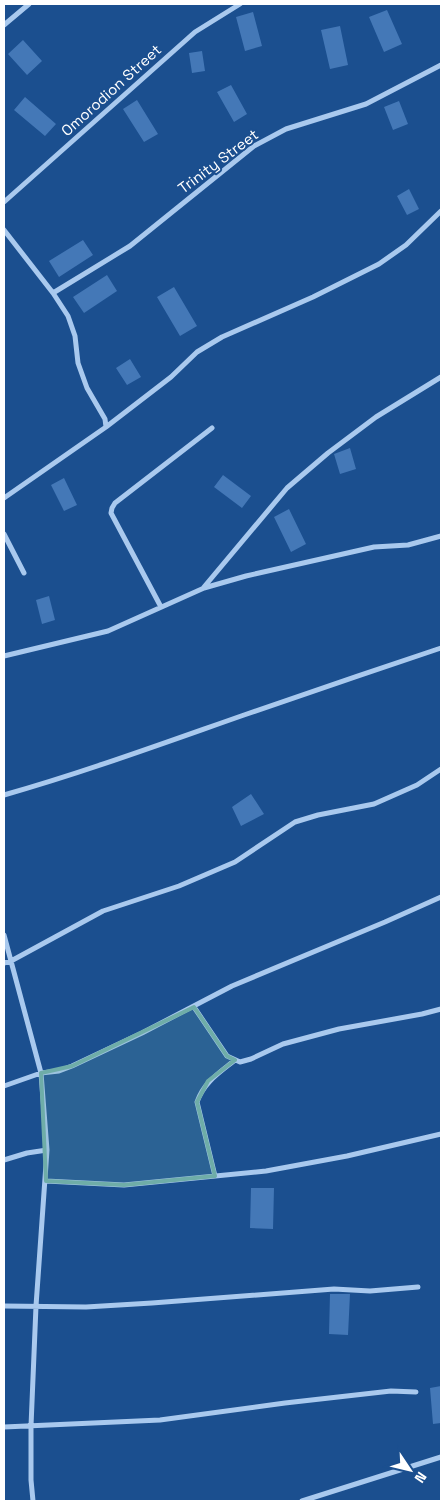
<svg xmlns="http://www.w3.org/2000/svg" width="445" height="1505" font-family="'Space Grotesk',sans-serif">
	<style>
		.building { fill: #4478b7 }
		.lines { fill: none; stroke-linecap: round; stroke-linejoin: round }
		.minor { stroke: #a9c9ee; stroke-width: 5 }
		.marked { fill: #6fada8; fill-opacity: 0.2; stroke: #6fada8; stroke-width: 4; stroke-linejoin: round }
		.labels { text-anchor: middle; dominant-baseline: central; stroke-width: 4; stroke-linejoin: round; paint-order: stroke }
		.street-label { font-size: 15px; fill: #fff; stroke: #1b4f8f }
	</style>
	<rect width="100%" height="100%" fill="#1b4f8f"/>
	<!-- building -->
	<path class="building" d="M387,10l15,34 -18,8 -15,-35z
		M253,12l9,34 -17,5 -9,-34z
		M340,26l8,39 -18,4 -9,-39z
		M23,40l19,21 -15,14 -19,-21z
		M202,51l3,20 -13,2 -3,-20z
		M231,85l16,29 -13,8 -17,-30z
		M25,97l31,27 -11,12 -31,-26z
		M137,100l21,34 -14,8 -21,-33z
		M399,101l9,23 -15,6 -9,-23z
		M409,189l10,20 -12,6 -10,-19z
		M83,240l10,15 -34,22 -10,-16z
		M107,275l10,16 -33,22 -11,-16z
		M174,287l23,39 -17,10 -23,-39z
		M130,359l11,18 -14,8 -11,-17z
		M350,448l6,21 -16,5 -6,-20z
		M223,475l28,21 -9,12 -28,-21z
		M64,478l13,27 -13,6 -13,-26z
		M289,509l17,35 -15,8 -17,-35z
		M49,596l6,24 -13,4 -6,-24z
		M251,794l13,20 -23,12 -9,-19z
		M251,1188h23l-1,41 -23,-1z
		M330,1294h20l-2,41 -19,-1z
		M441,1386v37l-8,1 -3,-36z"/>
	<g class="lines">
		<!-- minor -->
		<path class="minor" d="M4,25l25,-21
			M4,202l191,-170 45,-28
			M4,230l49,63 15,23 7,20 3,27 9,25 18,31 1,8
			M53,293l77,-47 124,-100 32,-17 80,-25 75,-39
			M4,498l102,-71 65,-50 26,-25 25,-15 91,-40 66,-33 27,-19 35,-34
			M4,534l20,39
			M204,587l83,-99 41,-35 48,-36 65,-40
			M161,607l-50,-94 1,-5 3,-5 97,-75
			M4,656l104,-25 96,-43 42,-12 128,-29 34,-2 33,-9
			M4,795c81,-23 160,-52 240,-80 66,-23 131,-45 197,-67
			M4,935l37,138 6,77 -11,156 -5,120v54l2,21
			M4,963l7,-2 92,-50 76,-25 56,-24 60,-40 23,-7 56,-11 43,-19 24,-16
			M194,1007l33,49 13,6 11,-3 32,-15 56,-15 83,-15 19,-5
			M4,1086l37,-13 18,-2 13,-5 70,-33 90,-47 153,-64 56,-25
			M4,1160l23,-7 20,-3
			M215,1176l-18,-74c7,-20 22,-29 38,-42
			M46,1181l78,4 142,-14 81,-15 94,-22
			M4,1306l82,1 66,-4 182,-14 36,2 48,-4
			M4,1427l156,-7 125,-17 106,-12 25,1
			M302,1501l139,-44"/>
	</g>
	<!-- marked area -->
	<path class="marked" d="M194,1007l33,49 8,4 -27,21 -11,21 18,74 -91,9 -78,-4 -5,-108 31,-7z"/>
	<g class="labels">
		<!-- street labels -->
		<g class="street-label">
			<text transform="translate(111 90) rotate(-42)">Omorodion Street</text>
			<text transform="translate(218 161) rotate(-37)">Trinity Street</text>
		</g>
	</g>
	<!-- border -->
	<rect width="445" height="1505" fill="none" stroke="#ffffff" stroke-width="10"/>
	<!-- north arrow -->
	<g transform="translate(410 1470) rotate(125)" stroke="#1b4f8f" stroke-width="4" paint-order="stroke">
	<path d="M0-4L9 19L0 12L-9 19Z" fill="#ffffff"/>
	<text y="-8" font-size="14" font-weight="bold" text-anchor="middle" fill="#ffffff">N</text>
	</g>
</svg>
